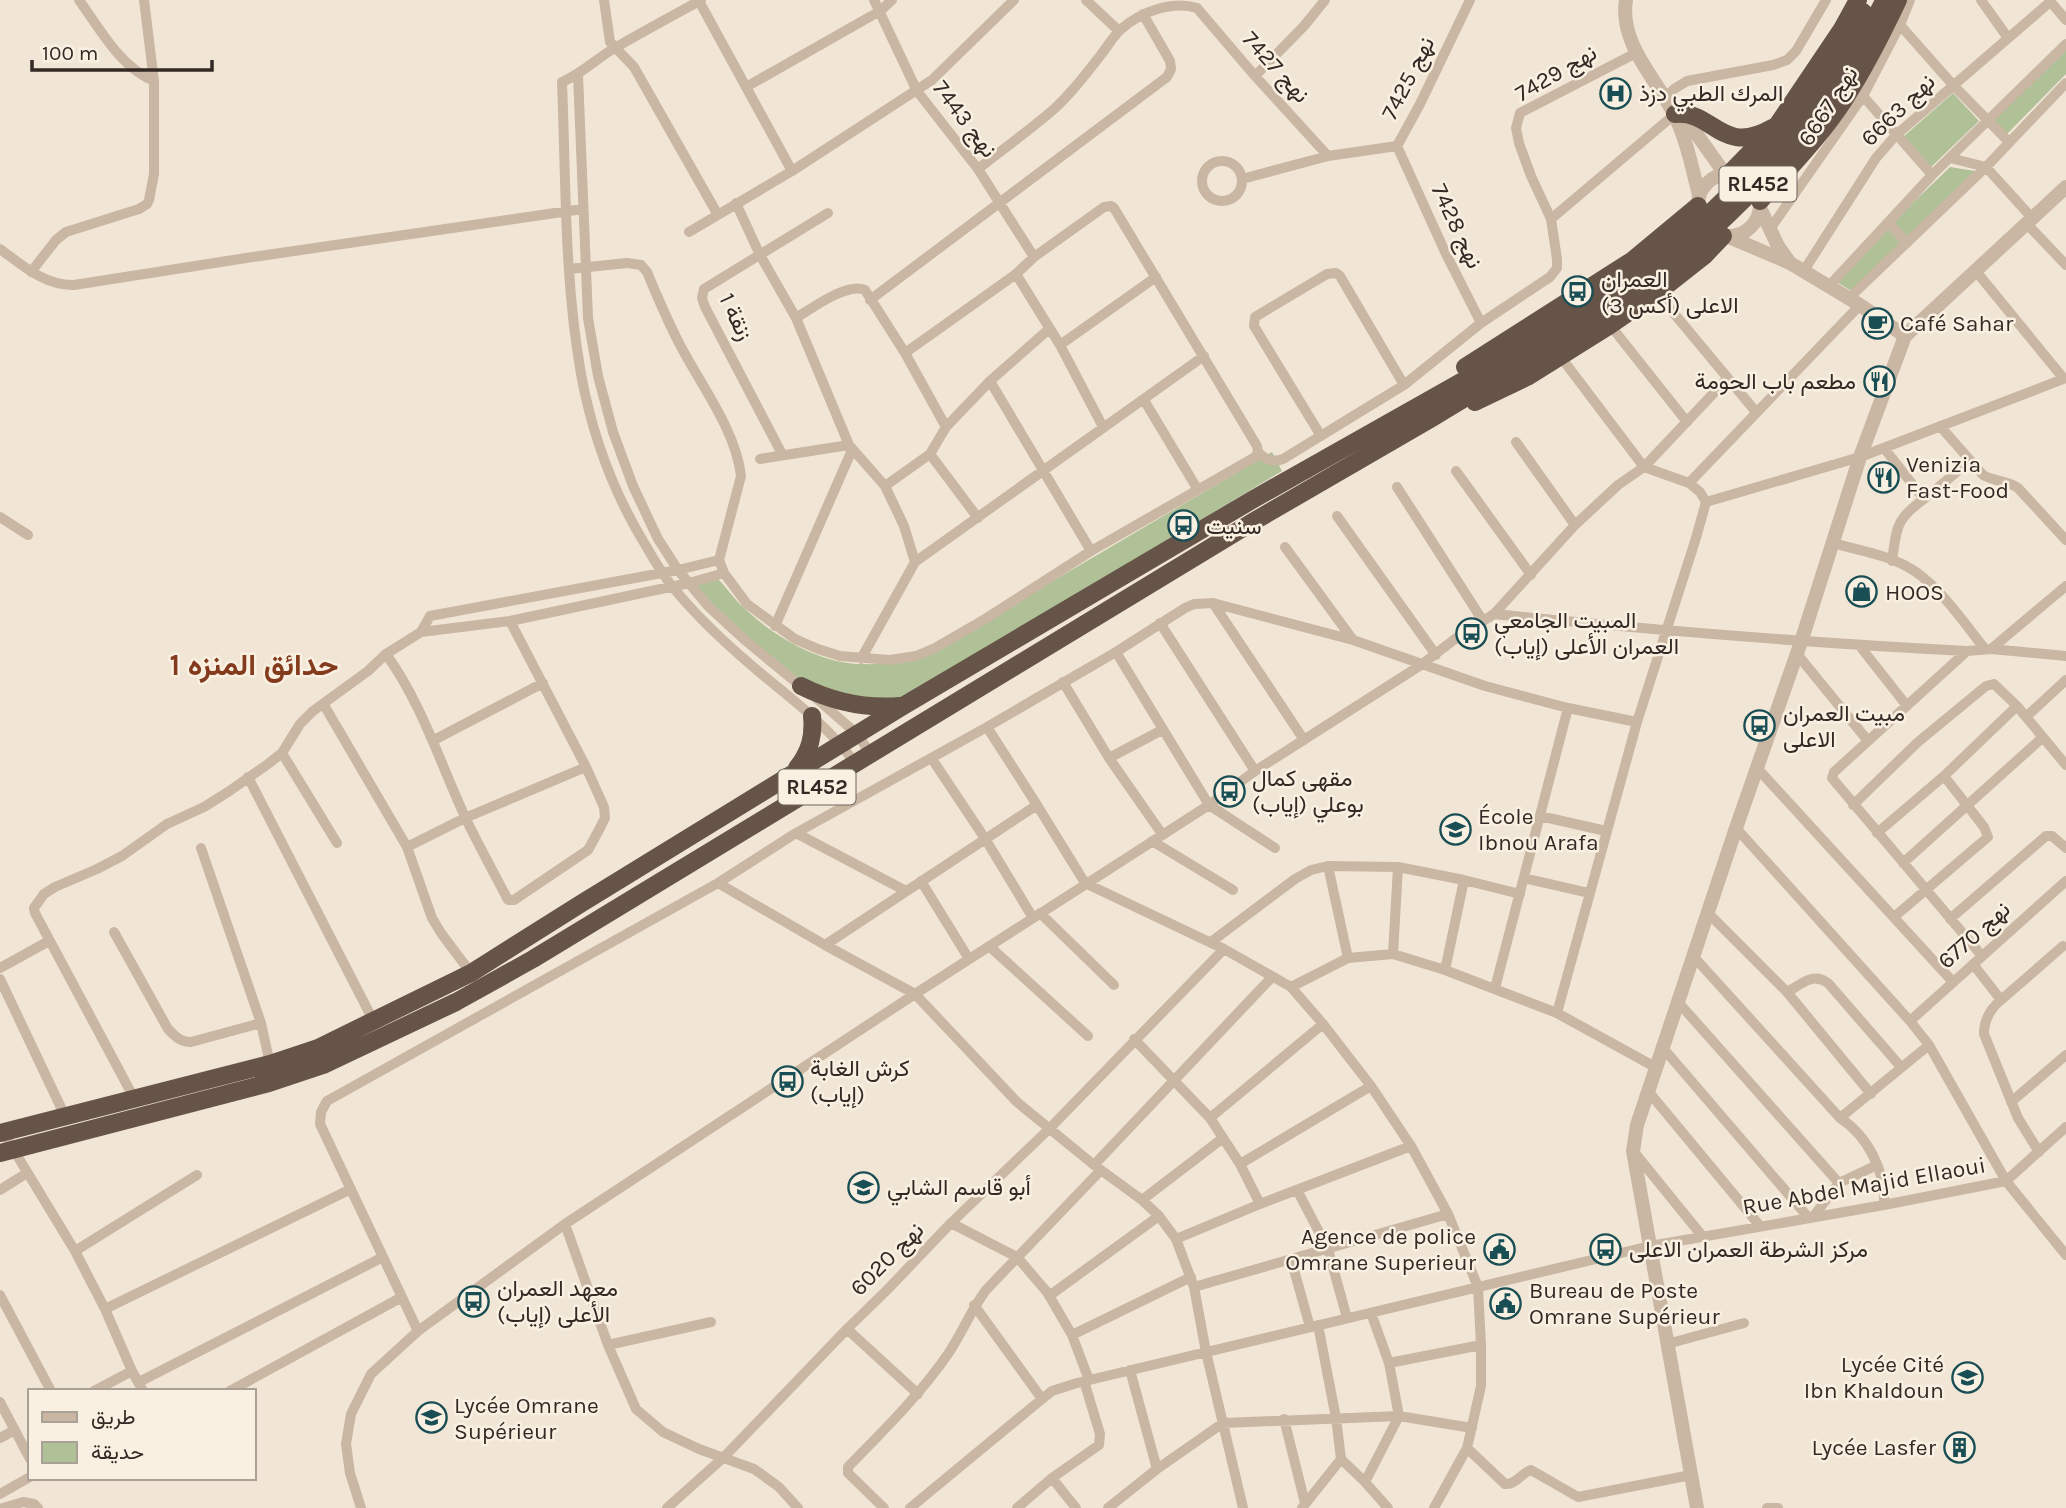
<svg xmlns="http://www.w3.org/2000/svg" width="2066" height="1508" font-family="Karla,Vazirmatn,sans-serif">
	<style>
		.green { fill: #b0c097 }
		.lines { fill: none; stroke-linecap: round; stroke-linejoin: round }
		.minor { stroke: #c9b6a3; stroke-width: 10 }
		.tertiary { stroke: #c9b6a3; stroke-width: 14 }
		.trunk { stroke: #665448; stroke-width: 18 }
		.trunk-bridge { stroke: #665448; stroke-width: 18 }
		.labels { text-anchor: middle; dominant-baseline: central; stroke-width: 5; stroke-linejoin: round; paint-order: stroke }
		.shield { fill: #f9f0e2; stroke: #6f655e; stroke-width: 2 }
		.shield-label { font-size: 21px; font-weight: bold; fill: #342a25 }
		.street-label { font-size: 23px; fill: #342a25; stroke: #f9f0e2 }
		.poi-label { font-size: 23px; fill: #342a25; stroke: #f9f0e2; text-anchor: start }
		.district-label { font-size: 30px; font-weight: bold; fill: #843b1d; stroke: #f9f0e2 }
	</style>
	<rect width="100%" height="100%" fill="#f1e6d6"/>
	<!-- green -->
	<path class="green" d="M2066,48v26l-59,60 -14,-13z
		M1953,93l26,28 -48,46 -28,-30z
		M1950,167l25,4 -68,66 -14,-15z
		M1887,228l14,15 -48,49 -16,-10z
		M1272,452l10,19 -381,229 -30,2 -68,-20 -55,-38 -56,-58 26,-7c9,9 16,20 25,28 30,29 77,57 120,57 19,1 39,-3 59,-6z"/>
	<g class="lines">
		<!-- minor -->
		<path class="minor" d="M79,0c21,29 41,67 75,81
			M604,0l6,42 24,25 84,148
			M701,0c-29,16 -59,32 -88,49 -18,11 -32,25 -51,33 4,97 2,196 19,292 11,60 33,120 65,172 8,14 16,28 26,40 23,29 51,55 79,79 36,31 76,59 104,98
			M874,0l43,91 61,78 56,88
			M1086,0l33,31
			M1981,0l27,38
			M2049,0l17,20
			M699,1l93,170
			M1900,25l53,60 56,57
			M578,75l10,243 10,58 15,56 20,54 25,53 20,31 30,36 38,35 57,47
			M1255,76l49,-50 21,-26
			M746,87l134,-76 12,-11
			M1863,96l69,79
			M1665,98l9,-9 13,-8 86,-16 14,-5 9,-9 30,-51
			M1397,146l49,108 35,69
			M1950,158l36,9 46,51
			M1202 181a20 20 0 1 1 40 0a20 20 0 1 1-40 0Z
			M978,169c25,-20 52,-39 76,-60 18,-16 32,-35 46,-53 7,-9 13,-19 20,-26 20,-18 52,-30 77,-22l58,68 73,80
			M1242,179l86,-23 69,-10 23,-42 50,-104
			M736,203l24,52 36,63 53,127 36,41 19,40 11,36
			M1551,219l124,-105
			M1888,222l19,21
			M2026,223l40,42
			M1770,229l93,-133 37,-71 10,-25
			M689,232l103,-61 140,-91 82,-80
			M0,249c22,16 45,37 74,36l172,-27 337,-49
			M569,269l58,-6 14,2 6,7c10,24 20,48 32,71 21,41 57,87 62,133l-22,84 5,13 23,31 48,35 23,10 22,7 50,4 26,-4 19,-8 50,-29 106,-68 164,-94 3,-5 -1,-6 -143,-238 -3,-2 -7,1 -70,50 -18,17 -111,79
			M1975,270l89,109
			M31,272l25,-32 10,-8 73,-23 8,-5 2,-4 5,-26v-93l-10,-81
			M1803,272l73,-114 20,-23 154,-133
			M1016,274l44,71 43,82
			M1829,286l103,-111 134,-131
			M1657,293l99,119
			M1849,298l137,-131 80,-84
			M870,300l297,-223 4,-8 -1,-8 -27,-47
			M796,318c15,-9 51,-36 69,-28l40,63 41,74
			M1610,325l77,97
			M1060,345l96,-68
			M1560,356l84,111 83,-88
			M990,381l101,170
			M1144,400l54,90
			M1940,426l43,49c12,7 24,5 35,13l48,52
			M1321,436l-67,-110 1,-9 72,-43 9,-1 4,3 64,109
			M1516,442l59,83
			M1884,448l40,51c-29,21 -27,28 -32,62
			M1258,452c7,7 14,11 25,7l121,-74 77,-62 69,-46 7,-9v-9l-6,-40 -20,-43 -12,-33 -3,-15 4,-15 116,-60
			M782,454l-77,-147 -3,-9 2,-9 124,-76
			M930,454l48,64
			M760,459l89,-14
			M1456,471l75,104
			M885,486l45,-32 16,-27 44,-46 59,-52
			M1397,487l86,134
			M1924,499l46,-38
			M1706,502l154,-45 206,-79
			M1337,516l99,139
			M0,517l28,18
			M1833,543c24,7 51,11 73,23 30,15 58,57 79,83
			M1285,547l68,93
			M1213,603l91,137
			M1494,614c158,16 315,29 473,37l24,-2 75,-63
			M1160,623l95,148
			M775,626l77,-176
			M421,632l89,-11 179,-38 35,-10
			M1859,645l48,61
			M1991,649l75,7
			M1967,651l-133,121 -2,6 150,178
			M1116,652l93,153 66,43
			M386,654c36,50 54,109 80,165 13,27 28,54 42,81h6l74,-50 12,-22 5,-10 -1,-11 -18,-40
			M1797,654l71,87
			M861,659l54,-97 289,-206
			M1063,682l46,76 53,76
			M816,698l41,36 13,19
			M324,705l83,142 25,71 9,15 30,40
			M2026,717l40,-37
			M434,740l109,-57
			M282,753l55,90
			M1109,758l53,-28
			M932,759l54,81 47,78
			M1757,768l196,214
			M248,777l126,245
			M1037,805l48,78 139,66 67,38 32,37 48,62 40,60 37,68 30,73 3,58v41l-14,62 -33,60
			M1853,805l65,-63 68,-56 8,-2 23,22 49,59
			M1540,816l66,15
			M1736,828l174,193 19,24 77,136 60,74
			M796,833l110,58
			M1877,833l67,-57 73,-70
			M1152,841l81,49
			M407,847l58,-29 121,-51 -76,-146
			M201,848l60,175 9,41
			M1903,863l139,-125
			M1328,866l20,92
			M1524,878l65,15
			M921,881l48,78
			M718,883l107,62 90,49 102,108 77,63 48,35 17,16 17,23 18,48 12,65 37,156
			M1040,913l74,72
			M1708,913l79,79 84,102
			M1894,917l94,-80 -4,-10 -40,-51
			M1950,919l96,-83h6l14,12
			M114,932l54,97c7,7 12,13 23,13l70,-19
			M1211,942l84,-63 16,-9 17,-4 70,1 66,13 56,14
			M825,945l212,-140 -50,-78
			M989,946l99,90
			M1393,954l5,-87
			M1694,957l146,161c28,18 46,54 44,87
			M1973,964l28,36c-11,9 -17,20 -17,34l34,84 21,34
			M0,968l49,-27
			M1445,970l19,-90
			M0,979l65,137
			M1291,987l57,-29 45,-4 52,16 112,43 98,54
			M1495,988l73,-280
			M1787,992c15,-8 25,-20 41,-9l73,84
			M2001,1000l62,-54
			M1678,1002l161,181
			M1557,1013l80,-291 59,-184 10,-36 -6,-10 -11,-9 171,-178
			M1910,1021l156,-140
			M1134,1039l76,79 30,46 20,40
			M1663,1048l145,169
			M1648,1091l112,135
			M134,1098l-99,-185 -1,-5 10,-14 11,-7 42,-18 25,-13 45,-32 37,-17 24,-15 40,-28 14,-11 18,-29 13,-13 55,-40 18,-17 35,-22 9,-16 248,-46 41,-10
			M2011,1102l55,-47
			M1210,1118l113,-94
			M1840,1118l89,-73
			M1,1129l74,122 30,58 27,62 11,20
			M1634,1152l69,85
			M1240,1164l131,-78
			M1094,1165l178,-188
			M0,1190l27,-17
			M1297,1190l31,59 19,69
			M1142,1200l81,-62
			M1813,1217l26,-34 38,-18
			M951,1223l66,34 30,35 25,43
			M565,1224l43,121 28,64 27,23 36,17 55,20 25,18 19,21
			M1176,1239l84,-35 151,-58
			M75,1251l122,-76
			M1291,1259l19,68
			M1194,1287l254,-73
			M0,1295l51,96
			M1049,1296l110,-80
			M974,1305l68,94
			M105,1309l246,-120
			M847,1329l71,65
			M418,1331l-98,-207 1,-12 6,-11 391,-218 78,-50 191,-106 129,-75 69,-44 9,-4 19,-1 140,37 132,46 83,22 69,14
			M1667,1344l77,-21
			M608,1345l103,-23
			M1389,1363l92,-18
			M1130,1370l27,99
			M1089,1380l-17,-45 119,-58
			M139,1382l244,-125
			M94,1391l38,-20
			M230,1391l172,-94
			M0,1402l30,57
			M1284,1419l21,84
			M0,1438l15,-8
			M1467,1448l38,36c11,1 16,-11 26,-14l47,27 113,-22
			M1341,1459l24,23 23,26
			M1052,1478l24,30
			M1365,1482l34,-66 -10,-53 -18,-50
			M0,1494l30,-17
			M3,1508l20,-6 11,2 4,4
			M361,1508l-11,-35 -4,-29 5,-30 20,-40 47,-43 147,-107 350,-230 294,-189 46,-34 166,-106 34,-26 39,-25 81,-89 43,-40 26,-18 45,16
			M667,1508l57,-51 123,-128 41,-40 63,-66 98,-94 175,-180
			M884,1508l-36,-35v-6c35,-36 71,-71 100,-113 14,-21 23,-44 38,-64l115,-120
			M910,1508l132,-109 10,-8 25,-8 573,-137 234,-41 122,-24 60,-54
			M1017,1508l35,-30 47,-33 1,-11 -16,-53
			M1108,1508l49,-39 66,-46 176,-7 73,12
			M1302,1508l39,-49 -5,-41 -18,-93
			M1767,1508h11"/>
		<!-- tertiary -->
		<path class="tertiary" d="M1626,0c-7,43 29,77 47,112 13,25 19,55 26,83
			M1676,115l22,21 27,38
			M1698 205a31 31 0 1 1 62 0a31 31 0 1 1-62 0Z
			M1760,208l18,38 12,17
			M1729,237l61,26 70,42 45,31
			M1697,1508l-64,-357 4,-26 99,-297 65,-186 59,-185 45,-121 161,-149"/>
		<!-- trunk -->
		<path class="trunk" d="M1675,114c39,-4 46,43 97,14
			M1729,174l49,-50 64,-95 16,-29
			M1760,201c29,-33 60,-64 84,-101 20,-31 38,-66 54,-100
			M1465,367l168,-107 65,-54
			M1475,402l52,-25 83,-52 47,-32 47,-37 19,-20
			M801,686c32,16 63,23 99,20
			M797,768c13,-16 17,-32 15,-52
			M0,1133l270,-69 48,-16 153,-75 111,-70 321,-197 349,-206 239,-135 94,-56
			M0,1153l269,-70 54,-18 133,-63 77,-43 723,-439 176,-102 158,-96"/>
		<!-- trunk-bridge -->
		<path class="trunk-bridge" d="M1585,309c19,-13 39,-25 58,-39 76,-57 144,-131 194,-211 10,-15 17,-32 26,-47
			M1590,322c28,-19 56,-37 82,-58 61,-49 124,-114 166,-180 16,-25 30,-52 44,-79"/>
	</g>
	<!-- icons -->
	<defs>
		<symbol id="hospital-ring" viewBox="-11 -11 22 22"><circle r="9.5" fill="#f9f0e2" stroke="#1a4e55" stroke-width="1.5"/><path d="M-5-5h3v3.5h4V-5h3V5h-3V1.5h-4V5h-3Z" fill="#1a4e55"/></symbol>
		<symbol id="bus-ring" viewBox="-11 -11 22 22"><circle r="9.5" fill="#f9f0e2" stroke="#1a4e55" stroke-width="1.5"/><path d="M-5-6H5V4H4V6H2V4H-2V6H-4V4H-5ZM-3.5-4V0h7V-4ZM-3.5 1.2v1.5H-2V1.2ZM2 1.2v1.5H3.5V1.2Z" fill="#1a4e55"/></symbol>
		<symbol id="cafe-ring" viewBox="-11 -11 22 22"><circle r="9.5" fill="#f9f0e2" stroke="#1a4e55" stroke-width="1.5"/><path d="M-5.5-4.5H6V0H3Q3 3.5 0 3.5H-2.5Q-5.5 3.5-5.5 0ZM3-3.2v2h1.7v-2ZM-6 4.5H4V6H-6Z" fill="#1a4e55"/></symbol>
		<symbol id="restaurant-ring" viewBox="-11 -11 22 22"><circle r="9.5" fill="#f9f0e2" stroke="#1a4e55" stroke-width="1.5"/><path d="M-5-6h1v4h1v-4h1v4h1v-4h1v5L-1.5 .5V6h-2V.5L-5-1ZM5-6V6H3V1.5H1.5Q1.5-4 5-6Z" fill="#1a4e55"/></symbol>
		<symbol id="shop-ring" viewBox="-11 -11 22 22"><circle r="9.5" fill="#f9f0e2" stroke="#1a4e55" stroke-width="1.5"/><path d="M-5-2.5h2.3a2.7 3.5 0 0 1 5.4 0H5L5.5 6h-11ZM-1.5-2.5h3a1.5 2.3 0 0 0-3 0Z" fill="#1a4e55"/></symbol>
		<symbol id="school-ring" viewBox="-11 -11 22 22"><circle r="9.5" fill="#f9f0e2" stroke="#1a4e55" stroke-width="1.5"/><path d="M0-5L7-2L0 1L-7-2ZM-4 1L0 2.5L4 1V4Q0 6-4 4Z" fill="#1a4e55"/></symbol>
		<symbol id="civic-ring" viewBox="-11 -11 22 22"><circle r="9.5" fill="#f9f0e2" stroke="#1a4e55" stroke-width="1.5"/><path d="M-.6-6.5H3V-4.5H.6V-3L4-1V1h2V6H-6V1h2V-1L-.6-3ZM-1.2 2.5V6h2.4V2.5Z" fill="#1a4e55"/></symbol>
		<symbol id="building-ring" viewBox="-11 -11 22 22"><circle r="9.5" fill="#f9f0e2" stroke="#1a4e55" stroke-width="1.5"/><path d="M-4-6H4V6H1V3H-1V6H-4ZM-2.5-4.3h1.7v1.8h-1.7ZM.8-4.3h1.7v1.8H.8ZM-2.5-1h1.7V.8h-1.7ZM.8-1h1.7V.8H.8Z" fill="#1a4e55"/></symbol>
	</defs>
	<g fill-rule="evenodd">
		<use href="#hospital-ring" x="1598" y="76" width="35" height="35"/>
		<use href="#bus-ring" x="1560" y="274" width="35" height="35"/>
		<use href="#cafe-ring" x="1860" y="306" width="35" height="35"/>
		<use href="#restaurant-ring" x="1862" y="364" width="35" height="35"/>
		<use href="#restaurant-ring" x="1866" y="460" width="35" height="35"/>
		<use href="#bus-ring" x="1166" y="508" width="35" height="35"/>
		<use href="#shop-ring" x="1844" y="574" width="35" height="35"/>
		<use href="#bus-ring" x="1454" y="616" width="35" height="35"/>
		<use href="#bus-ring" x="1742" y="708" width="35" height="35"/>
		<use href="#bus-ring" x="1212" y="774" width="35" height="35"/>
		<use href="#school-ring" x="1438" y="812" width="35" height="35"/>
		<use href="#bus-ring" x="770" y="1064" width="35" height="35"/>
		<use href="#school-ring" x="846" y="1170" width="35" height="35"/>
		<use href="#civic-ring" x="1482" y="1232" width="35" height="35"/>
		<use href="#bus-ring" x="1588" y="1232" width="35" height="35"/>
		<use href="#bus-ring" x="456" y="1284" width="35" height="35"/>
		<use href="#civic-ring" x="1488" y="1286" width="35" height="35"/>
		<use href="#school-ring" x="1950" y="1360" width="35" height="35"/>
		<use href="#school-ring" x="414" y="1400" width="35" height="35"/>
		<use href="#building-ring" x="1942" y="1430" width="35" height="35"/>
	</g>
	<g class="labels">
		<!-- shield labels -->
		<g class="shield">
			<rect x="1719.5" y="166.5" width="77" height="35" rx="5"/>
			<rect x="778.5" y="769.5" width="77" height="35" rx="5"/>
		</g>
		<g class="shield-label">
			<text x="1758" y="184">RL452</text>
			<text x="817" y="787">RL452</text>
		</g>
		<!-- street labels -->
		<g class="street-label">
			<text transform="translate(1276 67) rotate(48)">نهج 7427</text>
			<text transform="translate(1556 73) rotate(-30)">نهج 7429</text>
			<text transform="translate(1408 78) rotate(-63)">نهج 7425</text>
			<text transform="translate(1828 106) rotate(-57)">نهج 6667</text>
			<text transform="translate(1898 110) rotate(-44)">نهج 6663</text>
			<text transform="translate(965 119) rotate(53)">نهج 7443</text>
			<text transform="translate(1457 226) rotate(65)">نهج 7428</text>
			<text transform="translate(736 317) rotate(65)">زنقة 1</text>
			<text transform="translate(1974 935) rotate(-42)">نهج 6770</text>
			<text transform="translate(1864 1186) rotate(-10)">Rue Abdel Majid Ellaoui</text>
			<text transform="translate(887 1259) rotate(-45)">نهج 6020</text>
		</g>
		<!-- poi labels -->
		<g class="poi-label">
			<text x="1639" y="93">المرك الطبي دزذ</text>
			<text x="1601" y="279">العمران<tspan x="1601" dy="26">الاعلى (أكس 3)</tspan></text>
			<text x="1900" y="323">Café Sahar</text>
			<text x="1856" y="381" text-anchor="end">مطعم باب الحومة</text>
			<text x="1906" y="464">Venizia<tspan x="1906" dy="26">Fast-Food</tspan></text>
			<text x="1206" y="526">سنيت</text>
			<text x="1885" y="592">HOOS</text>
			<text x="1494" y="620">المبيت الجامعي<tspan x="1494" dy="26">العمران الأعلى (إياب)</tspan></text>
			<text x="1783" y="713">مبيت العمران<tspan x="1783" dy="26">الاعلى</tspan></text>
			<text x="1252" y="778">مقهى كمال<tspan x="1252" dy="26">بوعلي (إياب)</tspan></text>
			<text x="1478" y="816">École<tspan x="1478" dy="26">Ibnou Arafa</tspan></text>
			<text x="810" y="1068">كرش الغابة<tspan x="810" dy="26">(إياب)</tspan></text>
			<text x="887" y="1187">أبو قاسم الشابي</text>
			<text x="1476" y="1236" text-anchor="end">Agence de police<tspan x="1476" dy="26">Omrane Superieur</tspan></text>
			<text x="1629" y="1249">مركز الشرطة العمران الاعلى</text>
			<text x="497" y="1288">معهد العمران<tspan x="497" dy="26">الأعلى (إياب)</tspan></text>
			<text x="1529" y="1290">Bureau de Poste<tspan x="1529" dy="26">Omrane Supérieur</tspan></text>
			<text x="1944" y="1364" text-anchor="end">Lycée Cité<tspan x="1944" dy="26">Ibn Khaldoun</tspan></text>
			<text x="454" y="1405">Lycée Omrane<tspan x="454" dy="26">Supérieur</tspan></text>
			<text x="1936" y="1447" text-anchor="end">Lycée Lasfer</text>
		</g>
		<!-- district labels -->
		<g class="district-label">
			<text x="254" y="665">حدائق المنزه 1</text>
		</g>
	</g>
	<!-- legend -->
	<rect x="28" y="1389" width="228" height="91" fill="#f9f0e2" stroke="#aaa196" stroke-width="2"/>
	<rect x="42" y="1412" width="35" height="10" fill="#c9b6a3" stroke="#aaa196" stroke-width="2"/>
	<text x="91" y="1424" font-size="21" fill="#342a25">طريق</text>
	<rect x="42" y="1442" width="35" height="21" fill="#b0c097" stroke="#aaa196" stroke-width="2"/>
	<text x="91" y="1459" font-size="21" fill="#342a25">حديقة</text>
	<!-- scale -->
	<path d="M32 60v10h180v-10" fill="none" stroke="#342a25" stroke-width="3.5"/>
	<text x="42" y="60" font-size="21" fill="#342a25" stroke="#f9f0e2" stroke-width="5" paint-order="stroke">100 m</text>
</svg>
